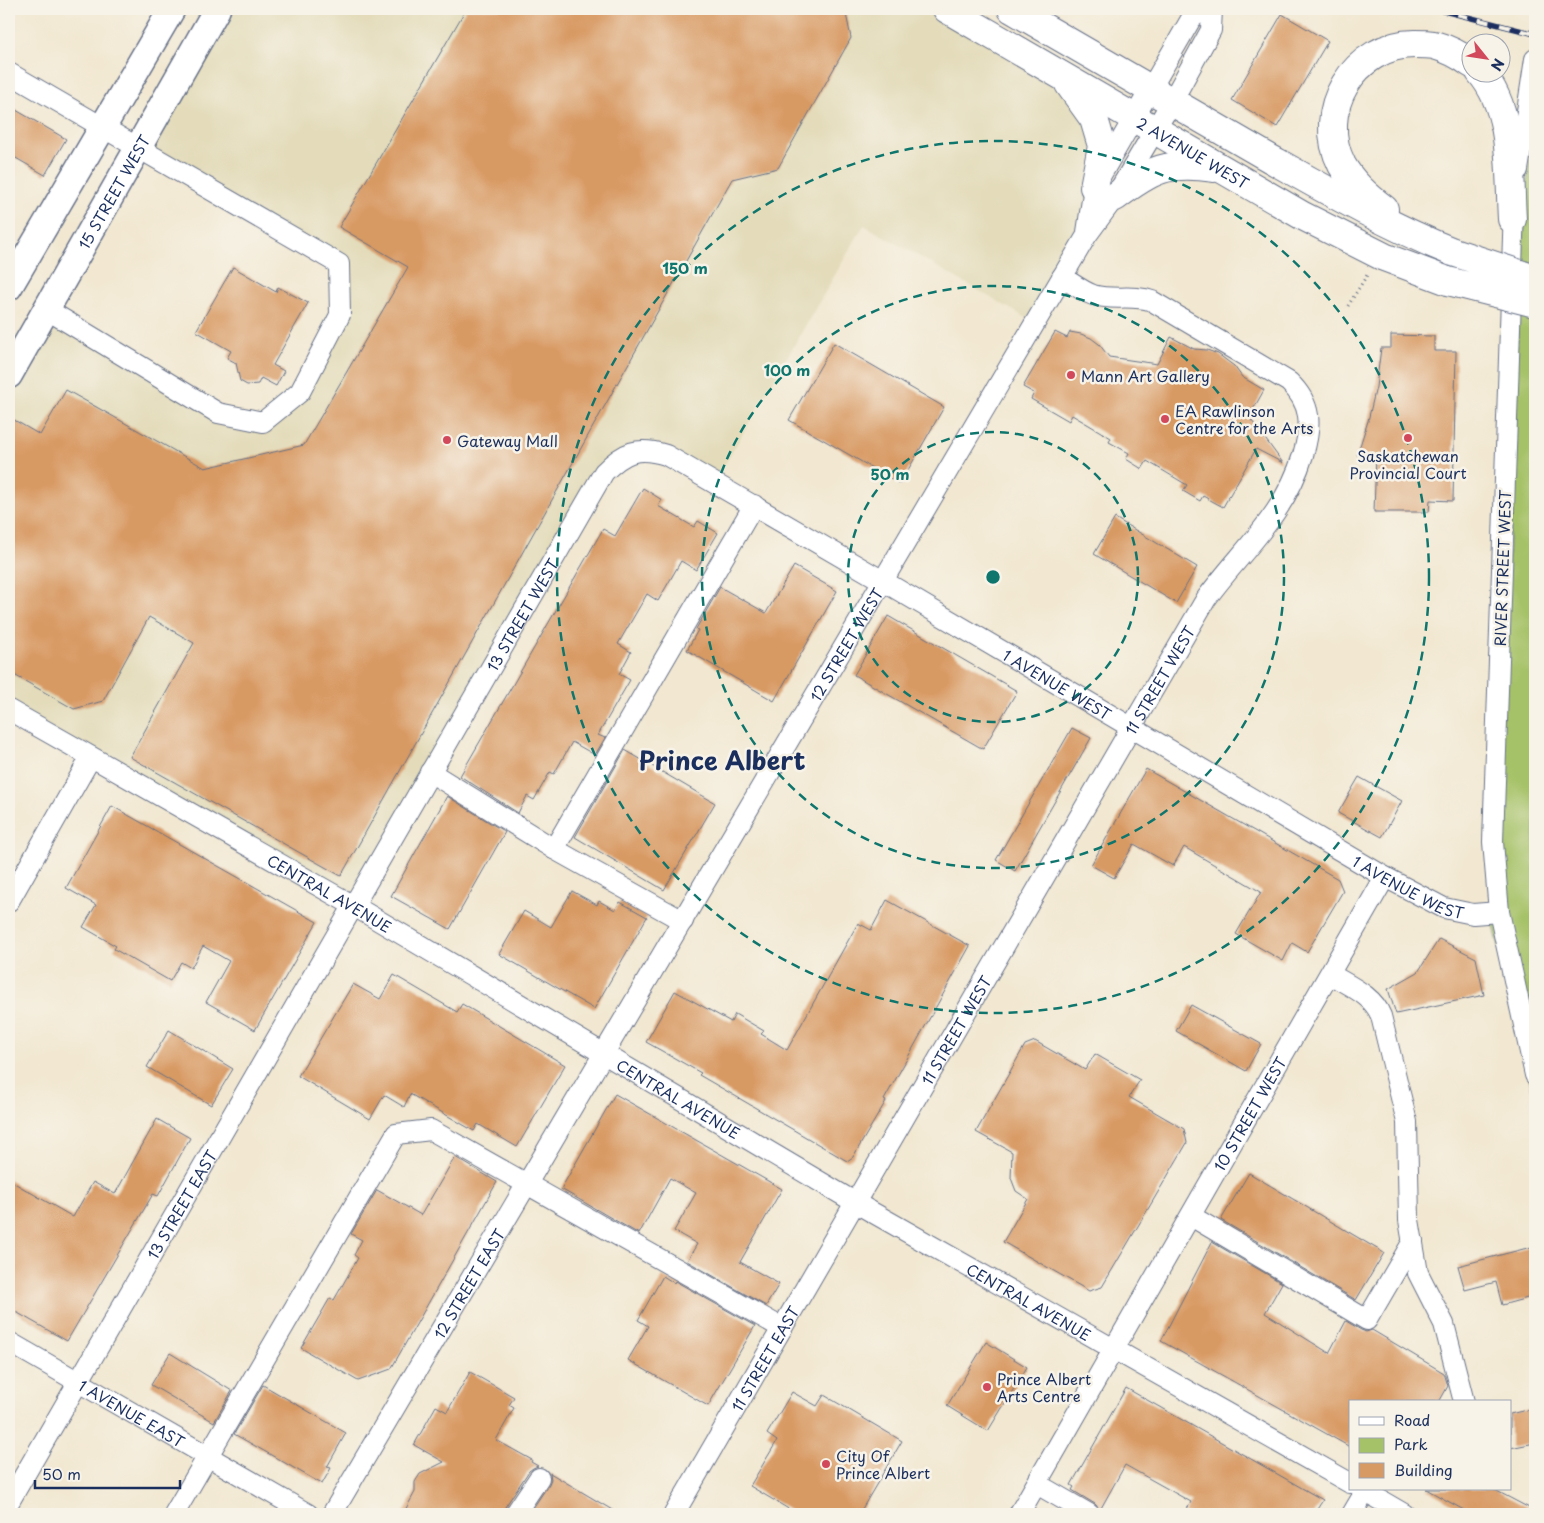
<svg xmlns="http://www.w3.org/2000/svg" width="1544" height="1523" font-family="'Playpen Sans',sans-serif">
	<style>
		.built { fill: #e3dbba }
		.green { fill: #a6c268; stroke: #607863 }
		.building { fill: #d89a64 }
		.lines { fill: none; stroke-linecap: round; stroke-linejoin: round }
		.minor-casing { stroke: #667087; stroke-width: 22 }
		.major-casing { stroke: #667087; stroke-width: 29 }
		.highway-casing { stroke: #667087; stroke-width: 30 }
		.path { stroke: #667087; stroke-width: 3; stroke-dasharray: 1 4; stroke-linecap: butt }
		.minor { stroke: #fff; stroke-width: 20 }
		.major { stroke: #fff; stroke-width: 26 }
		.highway { stroke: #fff; stroke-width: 28 }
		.rail-casing { stroke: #1b2f5e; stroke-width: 5.5 }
		.rail { stroke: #f7f3e8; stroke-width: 4; stroke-dasharray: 11; stroke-linecap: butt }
		.highway-bridge-casing { stroke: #667087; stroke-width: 30; stroke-linecap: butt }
		.highway-bridge { stroke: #fff; stroke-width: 28 }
		.ring { fill: none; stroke: #0f766e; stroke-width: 2.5; stroke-dasharray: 9 6 }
		.poi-dot { fill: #d1495b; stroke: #f7f3e8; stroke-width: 2 }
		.labels { text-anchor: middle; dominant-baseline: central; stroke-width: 5; stroke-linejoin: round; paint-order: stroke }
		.street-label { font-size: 15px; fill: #1b2f5e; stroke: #f7f3e8 }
		.poi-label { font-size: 15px; fill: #1b2f5e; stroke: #f7f3e8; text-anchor: start }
		.town-label { font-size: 25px; font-weight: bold; fill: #1b2f5e; stroke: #f7f3e8 }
		.centre { fill: #0f766e; stroke: #f7f3e8; stroke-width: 2.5 }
		.ring-label { font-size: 15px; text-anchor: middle; font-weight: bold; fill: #0f766e; stroke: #f7f3e8; stroke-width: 5; stroke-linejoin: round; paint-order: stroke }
	</style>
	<rect width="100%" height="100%" fill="#f7f3e8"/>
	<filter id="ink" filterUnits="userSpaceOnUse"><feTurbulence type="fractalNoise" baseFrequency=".02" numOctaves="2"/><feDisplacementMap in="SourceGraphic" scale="10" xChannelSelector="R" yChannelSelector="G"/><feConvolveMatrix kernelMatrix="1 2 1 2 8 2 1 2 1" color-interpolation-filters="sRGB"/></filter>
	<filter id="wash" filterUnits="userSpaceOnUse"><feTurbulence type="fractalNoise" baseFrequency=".0096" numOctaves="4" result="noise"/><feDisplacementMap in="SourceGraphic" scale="20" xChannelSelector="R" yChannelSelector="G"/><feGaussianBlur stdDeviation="1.12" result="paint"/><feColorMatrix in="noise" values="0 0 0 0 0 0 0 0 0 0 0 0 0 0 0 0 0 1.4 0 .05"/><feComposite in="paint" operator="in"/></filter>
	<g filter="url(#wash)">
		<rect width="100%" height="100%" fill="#f2e8d2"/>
		<!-- built -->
		<path class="built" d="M214,9h733l117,67 30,43 -7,116 -52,88 -171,-98 -150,258 -48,-28 -49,4 -263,447 -345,-196v-335l37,-66 172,104 45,9 37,-30 40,-77 -1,-51 -202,-117z"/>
		<!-- green -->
		<path class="green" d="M1535,84v1018l-41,-176 24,-621z"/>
		<g id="blocks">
			<!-- building -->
			<path class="building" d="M466,9h379l6,29 -73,130 -46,11 -391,697 -211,-119 64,-114 -45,-26 -46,84 -29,8 -65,-37v-255l31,18 26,-45 139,78 99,-23 104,-178 -69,-40z
				M1282,14l46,27 -51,86 -45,-27z
				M9,106l57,33 -21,36 -36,-21z
				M233,267l43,25 2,-5 30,16 -35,62 11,6 -8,15 -15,-8 -3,6 -11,1 -7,-4 -4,-18 -9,-5 4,-7 -35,-20z
				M1055,332l12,6 3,-6 11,2 10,4 8,6 10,13 48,7 14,-27 23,12 13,1 11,4 16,12 8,11 22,13 -15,27 34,46 -27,-14 -33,58 -20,-11 -3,5 -17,-10 4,-6 -40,-24 -5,8 -16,-10 3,-6 -20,-11 2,-4 -39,-23 -3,6 -38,-22 3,-6 -11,-6z
				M1391,335l43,1v15h22l-3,150 -23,-1 -1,12h-55l2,-57h-19l11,-34 8,-34 5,-39h10z
				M834,343l110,64 -44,77 -111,-64z
				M643,488l19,12 -4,6 36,21 4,-6 20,12 -22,37 -15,-9 -23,40 -11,-7 -29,50 13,8 -12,22 11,6 -32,55 7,3 -10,17 -23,-13 -18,32 -4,-2 -16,28 -7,-4 -9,17 -58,-37 143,-247 12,7z
				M1115,518l82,49 -21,36 -82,-49z
				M794,566l43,25 -63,110 -87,-51 11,-20 -2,-1 24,-42 46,26z
				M888,616l129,75 -34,58 -129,-74z
				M1072,728l19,10 -76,133 -19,-11z
				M625,750l90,53 -51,87 -89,-53z
				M1146,769l192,110 5,12 -36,61 -15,-9 -9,18 -47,-27 25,-42 -77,-45 -11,19 -39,-22 -20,34 -23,-13z
				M1359,777l43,24 -20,36 -44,-24z
				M447,796l58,36 -55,97 -59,-33z
				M112,806l205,116 -62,108 -49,-28 23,-41 -26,-15 -12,22 -10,-6 -11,19 -56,-32 2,-3 -33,-19 13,-22 -30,-17z
				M572,891l25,14 2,-4 16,9 5,-8 27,15 -53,92 -95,-55 25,-43 27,16z
				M887,900l83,46 -86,154 2,1 -33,56 -6,4 -148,-86 2,-2 -55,-31 29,-51 56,31 4,-8 29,17 -3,3 26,16 71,-127 13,7z
				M1439,939l37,19 8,37 -88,19 -8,-25 30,-17z
				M394,975l63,37 5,-8 103,61 -48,82 -39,-23 -4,7 -64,-37 -6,13 -20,-12 -14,24 -72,-43 55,-92 27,15z
				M1191,1005l70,39 -15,27 -70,-40z
				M169,1030l64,39 -22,36 -64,-38z
				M1035,1041l50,29 10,-16 45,26 -11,17 55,32 3,14 -85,144 -13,4 -86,-49 25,-43 -12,-8 -5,-13 1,-26 -36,-20 49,-87z
				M615,1094l167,95 -42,73 39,22 -13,22 -79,-45 10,-17 -23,-13 22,-38 -26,-15 -31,56 -78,-45z
				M157,1119l33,19 -32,58 -5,-2 -86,147 -58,-33v-128l64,37 20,-35 22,12z
				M455,1157l42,25 -106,187 -33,12 -57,-33 29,-50 4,2 24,-42 -4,-3 8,-15 -11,-6 26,-44 44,25z
				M1249,1173l135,80 -28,47 -135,-80z
				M1212,1242l70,41 -17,30 64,40 17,-32 15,9 5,2 6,-2 72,43 4,13 -9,16h-89v45l-189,-106z
				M1535,1246v50l-33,9 -6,-23 -31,8 -7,-24z
				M663,1276l11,7 1,-2 80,45 -47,80 -80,-46 20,-34 -10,-6z
				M986,1342l41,25 -39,64 -41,-25z
				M170,1353l62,38 -18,31 -63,-37z
				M470,1372l44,25 -5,8 5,3 -18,32 36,20 -1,2 7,4 -5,2 -4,3 -24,36 -2,7h-100l12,-22v-10l5,-8 24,-12 -30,-17 22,-39 11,6z
				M263,1385l83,48 -19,34 4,1 -9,16 -88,-50z
				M1126,1388l197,112 -9,14h-130l7,-12 -66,-37 -25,45 -5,-6 -23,-14 2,-3 -3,-2z
				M792,1392l25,14 7,-11 78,46 -43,73h-62l-47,-28 27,-45 -10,-7z
				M1535,1408v35l-25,5v-34z
				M550,1473l69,41h-90l20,-30 2,-5z
				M1426,1489h67l42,22v3h-64z"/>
		</g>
	</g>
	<g filter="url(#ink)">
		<use href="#blocks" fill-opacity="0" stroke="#667087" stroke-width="1"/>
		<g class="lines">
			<defs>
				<g id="minor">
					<path d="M9,73l330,191 1,51 -40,77 -37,30 -45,-9 -172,-104"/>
					<path d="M1518,170l17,-111"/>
					<path d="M1514,207l-21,635 6,70 36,163"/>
					<path d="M1087,232l7,-45 97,-168 12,-10"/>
					<path id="s1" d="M9,710l345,196 502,297 494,280"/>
					<path d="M430,772l124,77 129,72"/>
					<path d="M554,849l200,-344"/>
					<path d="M9,901l82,-144"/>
					<path d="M1330,974c19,12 43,21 51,42l26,106 2,98 9,53 26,51 20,78"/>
					<path d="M1191,1216l176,104 46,-79"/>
					<path id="s2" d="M9,1342l299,172"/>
					<path d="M1037,1484l52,30"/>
					<path d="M1361,1489l43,25"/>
					<path id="s3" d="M9,1502l595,-1030c20,-20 33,-26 62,-17l217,126 502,296 59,31 29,6 26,-2"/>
					<path d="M174,1514l222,-380 35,-4 351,198"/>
					<path id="s4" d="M332,1514l755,-1279 28,-38 56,-94 40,-73 1,-21"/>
					<path d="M515,1514l24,-36"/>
					<path id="s5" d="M674,1514l532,-915c36,-49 79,-84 97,-144 9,-30 9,-51 -14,-73l-137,-81c-19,-7 -39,0 -59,-6 -11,-4 -21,-12 -31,-18"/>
					<path id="s6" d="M1019,1514l366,-637"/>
					<path d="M1352,1514l13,-22"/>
				</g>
				<g id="major">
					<path d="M9,287l163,-278"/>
					<path id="s7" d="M9,375l208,-366"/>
				</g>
				<g id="highway">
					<path id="s8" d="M947,9l356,207 81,41 64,24"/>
					<path d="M1012,9c84,49 168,98 252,146 62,35 124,71 189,97"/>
					<path d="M1480,72c34,39 29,99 32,147"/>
					<path d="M1069,84l25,35 8,27 -8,41"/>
					<path d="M1115,197c37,-28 52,-36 99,-29"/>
					<path d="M1384,209c-16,-12 -32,-26 -42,-44 -28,-54 12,-121 73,-121 6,0 13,0 19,1 15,4 26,10 38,19"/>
				</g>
			</defs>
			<!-- minor casing -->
			<use href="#minor" class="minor-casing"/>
			<!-- major casing -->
			<use href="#major" class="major-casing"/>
			<!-- highway casing -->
			<use href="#highway" class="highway-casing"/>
			<!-- path -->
			<path class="path" d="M1348,306l19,-31h2"/>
			<!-- minor -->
			<use href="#minor" class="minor"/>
			<!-- major -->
			<use href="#major" class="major"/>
			<!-- highway -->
			<use href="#highway" class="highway"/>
			<defs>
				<path id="rail" d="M1436,9l99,25"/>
			</defs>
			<!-- rail casing -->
			<use href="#rail" class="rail-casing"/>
			<!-- rail -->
			<use href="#rail" class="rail"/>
			<defs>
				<path id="highway-bridge" d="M1453,252l82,27
					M1448,281l87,22"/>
			</defs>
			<!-- highway-bridge casing -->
			<use href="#highway-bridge" class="highway-bridge-casing"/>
			<!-- highway-bridge -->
			<use href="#highway-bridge" class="highway-bridge"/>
		</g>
	</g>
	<!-- distance rings -->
	<g class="ring">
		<circle cx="993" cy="577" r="145"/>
		<circle cx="993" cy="577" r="291"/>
		<circle cx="993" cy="577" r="436"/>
	</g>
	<!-- markers -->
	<g class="poi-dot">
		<circle cx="1071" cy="375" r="5"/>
		<circle cx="1165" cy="419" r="5"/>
		<circle cx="1408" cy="438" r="5"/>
		<circle cx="447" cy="440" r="5"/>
		<circle cx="987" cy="1387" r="5"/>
		<circle cx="826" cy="1464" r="5"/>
	</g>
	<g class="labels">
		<!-- street labels -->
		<g class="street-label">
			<text stroke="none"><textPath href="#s8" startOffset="285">2 AVENUE WEST</textPath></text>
			<text stroke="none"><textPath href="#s7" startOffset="211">15 STREET WEST</textPath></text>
			<text transform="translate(1502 568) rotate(-88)">RIVER STREET WEST</text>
			<text stroke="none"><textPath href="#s3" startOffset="1025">13 STREET WEST</textPath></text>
			<text stroke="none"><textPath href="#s4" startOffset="1010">12 STREET WEST</textPath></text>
			<text stroke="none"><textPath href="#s5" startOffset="965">11 STREET WEST</textPath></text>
			<text stroke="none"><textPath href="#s3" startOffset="1712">1 AVENUE WEST</textPath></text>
			<text stroke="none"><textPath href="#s3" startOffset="2118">1 AVENUE WEST</textPath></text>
			<text stroke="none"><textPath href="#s1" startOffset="369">CENTRAL AVENUE</textPath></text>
			<text stroke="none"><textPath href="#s5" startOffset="560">11 STREET WEST</textPath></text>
			<text stroke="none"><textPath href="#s1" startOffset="774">CENTRAL AVENUE</textPath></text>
			<text stroke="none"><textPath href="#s6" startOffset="462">10 STREET WEST</textPath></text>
			<text stroke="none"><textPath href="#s3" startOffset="344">13 STREET EAST</textPath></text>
			<text stroke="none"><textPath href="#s4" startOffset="268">12 STREET EAST</textPath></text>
			<text stroke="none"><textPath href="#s1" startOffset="1179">CENTRAL AVENUE</textPath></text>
			<text stroke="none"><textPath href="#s5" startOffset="180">11 STREET EAST</textPath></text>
			<text stroke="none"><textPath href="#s2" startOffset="142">1 AVENUE EAST</textPath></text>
		</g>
		<!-- poi labels -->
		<g class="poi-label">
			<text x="1081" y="375">Mann Art Gallery</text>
			<text x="1175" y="410">EA Rawlinson<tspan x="1175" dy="17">Centre for the Arts</tspan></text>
			<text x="457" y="440">Gateway Mall</text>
			<text x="1408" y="455" text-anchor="middle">Saskatchewan<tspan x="1408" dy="17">Provincial Court</tspan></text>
			<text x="997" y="1378">Prince Albert<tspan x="997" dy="17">Arts Centre</tspan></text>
			<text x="836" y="1455">City Of<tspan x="836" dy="17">Prince Albert</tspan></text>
		</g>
		<!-- town labels -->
		<g class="town-label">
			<text x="722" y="760">Prince Albert</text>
		</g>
	</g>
	<circle cx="993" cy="577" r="8" class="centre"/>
	<g class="ring-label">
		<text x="685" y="274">150 m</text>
		<text x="787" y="376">100 m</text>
		<text x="890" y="480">50 m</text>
	</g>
	<!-- margin -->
	<rect width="1544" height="1523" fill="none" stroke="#f7f3e8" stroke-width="30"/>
	<!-- legend -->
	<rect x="1349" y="1400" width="162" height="90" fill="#f7f3e8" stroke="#9fa5b1"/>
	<rect x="1359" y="1417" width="25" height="8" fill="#ffffff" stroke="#9fa5b1"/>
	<text x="1394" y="1426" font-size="15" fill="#1b2f5e">Road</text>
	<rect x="1359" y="1438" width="25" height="15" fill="#a6c268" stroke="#9fa5b1"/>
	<text x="1394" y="1450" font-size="15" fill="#1b2f5e">Park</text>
	<rect x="1359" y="1463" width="25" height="15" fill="#d89a64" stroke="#9fa5b1"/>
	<text x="1394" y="1476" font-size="15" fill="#1b2f5e">Building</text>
	<!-- north arrow -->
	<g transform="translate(1486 58) rotate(120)"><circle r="24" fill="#f7f3e8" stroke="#9fa5b1"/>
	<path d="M0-4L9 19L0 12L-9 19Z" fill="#d1495b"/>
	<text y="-8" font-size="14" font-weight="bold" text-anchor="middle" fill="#1b2f5e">N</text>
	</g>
	<!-- scale -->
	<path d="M35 1480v8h145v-8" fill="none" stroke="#1b2f5e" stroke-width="2.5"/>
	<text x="42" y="1480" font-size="15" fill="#1b2f5e" stroke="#f7f3e8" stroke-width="4" paint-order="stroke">50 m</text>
</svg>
